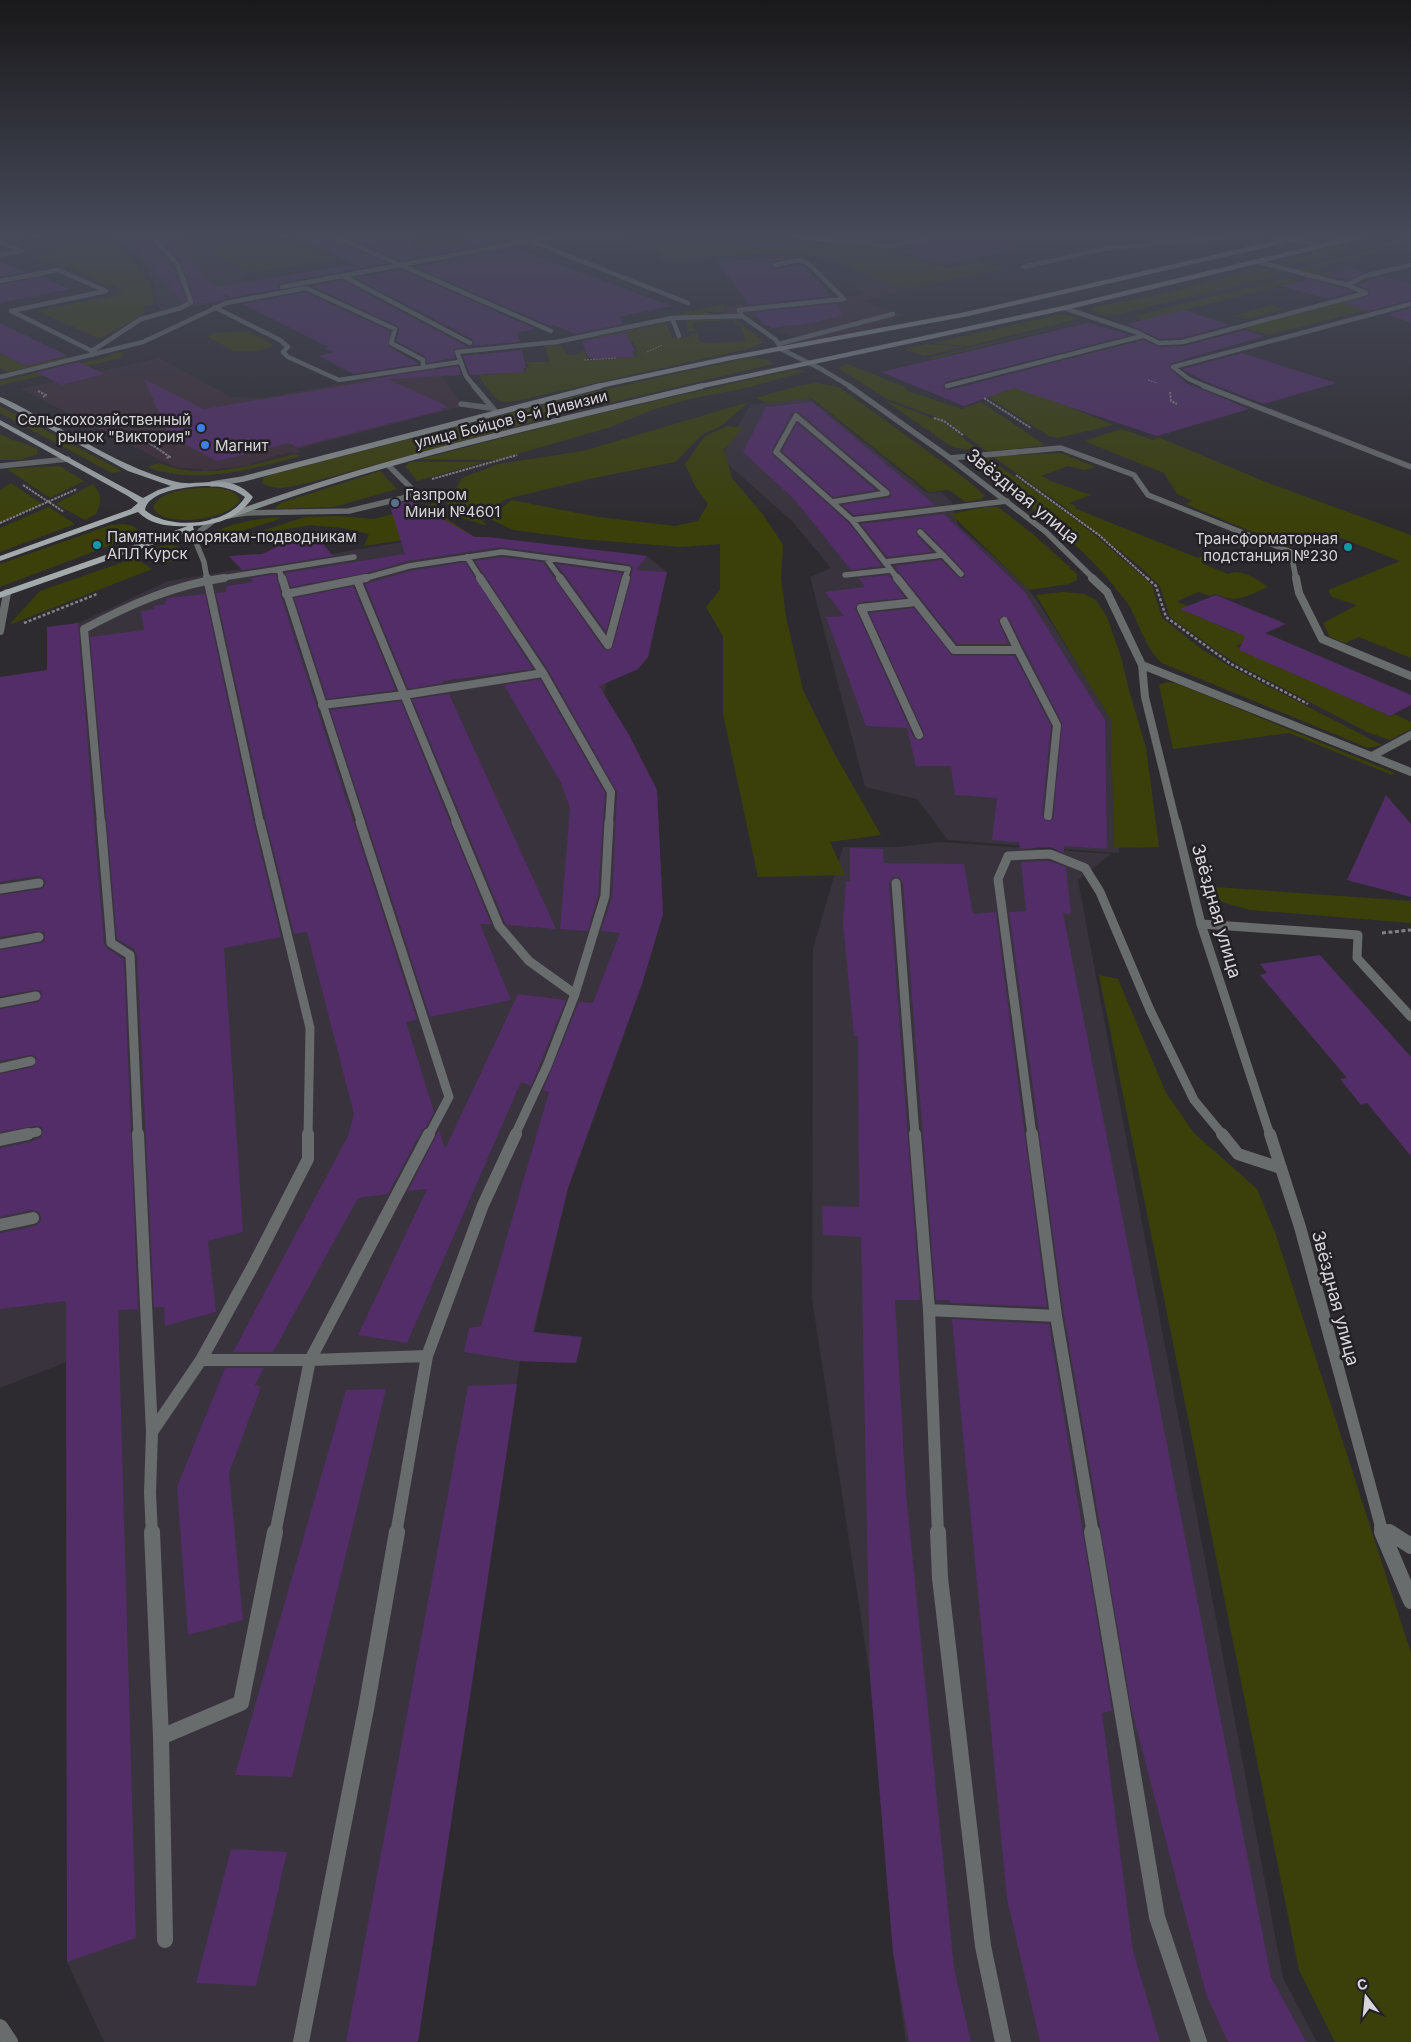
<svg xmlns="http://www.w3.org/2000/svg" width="1411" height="2042" font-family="Inter,sans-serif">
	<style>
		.commercial { fill: #3e2e39 }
		.built { fill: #39333d }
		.green { fill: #3b400a }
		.building { fill: #522d68 }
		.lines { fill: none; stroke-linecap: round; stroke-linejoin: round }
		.path-far3 { stroke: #848185; stroke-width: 1; stroke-dasharray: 2 1; stroke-linecap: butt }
		.path-far2 { stroke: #848185; stroke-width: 2; stroke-dasharray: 2.5 1; stroke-linecap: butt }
		.path-far1 { stroke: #848185; stroke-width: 2.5; stroke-dasharray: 3 2; stroke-linecap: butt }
		.path { stroke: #848185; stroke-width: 3; stroke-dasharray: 4 2.5; stroke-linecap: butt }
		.service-far5 { stroke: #686c6c; stroke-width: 4.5 }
		.service-far4 { stroke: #686c6c; stroke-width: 5.5 }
		.service-far3 { stroke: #686c6c; stroke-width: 8 }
		.service-far2 { stroke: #686c6c; stroke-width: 9 }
		.service-far1 { stroke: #686c6c; stroke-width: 12 }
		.service { stroke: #686c6c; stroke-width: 16 }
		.minor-far5 { stroke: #686c6c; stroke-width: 4.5 }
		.minor-far4 { stroke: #686c6c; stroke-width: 5.5 }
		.minor-far3 { stroke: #686c6c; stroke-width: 8 }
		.minor-far2 { stroke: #686c6c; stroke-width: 9 }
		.minor-far1 { stroke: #686c6c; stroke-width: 12 }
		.minor { stroke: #686c6c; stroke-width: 16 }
		.secondary-far1 { stroke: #8a8f8f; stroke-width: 4.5 }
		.secondary { stroke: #8a8f8f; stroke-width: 5.5 }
		.primary { fill: #a3aaab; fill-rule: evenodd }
		.shop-dot { fill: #3f7fe0; stroke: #242126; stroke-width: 2 }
		.service-dot { fill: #5c6f8a; stroke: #242126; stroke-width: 2 }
		.culture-dot { fill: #0f9aa8; stroke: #242126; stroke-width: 2 }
		.labels { text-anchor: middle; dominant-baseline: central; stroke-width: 5; stroke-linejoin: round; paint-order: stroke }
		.far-poi-label { font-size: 15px; fill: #d7d5d8; stroke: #242126; text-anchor: start }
		.far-street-label { font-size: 15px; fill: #d7d5d8; stroke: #242126 }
		.street-label { font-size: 18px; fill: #d7d5d8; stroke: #242126 }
	</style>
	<rect width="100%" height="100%" fill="#2e2b30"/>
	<!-- commercial -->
	<path class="commercial" d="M869,276l41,13 -48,12 41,14 -28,11 -70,16 -27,-11 7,-3 -37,-13 -21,-1 -1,-8 107,-6 33,-7 -25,-11z
		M160,358l71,39 32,1 172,-31 28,39 -166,43 5,3 -7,2 -4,-2 -41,11 1,2 -49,6v-2l-22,-1 -16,-6 -143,-73z"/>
	<!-- built -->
	<path class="built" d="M116,237h67l66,36 -31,28 -59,13 -5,-30 -18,-31z
		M809,398l118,95 14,-1 11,10 6,23 65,58 13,16 77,120 6,134 -171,-13 -31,-41 -52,-12 -55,-210 21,-9 -39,-47 -71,-63 29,-53z
		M488,537l159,19 20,16 -19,85 -10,12 -32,14 -2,12 25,40 28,55 6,124 -21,70 -74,204 -34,144 48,5 -6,26 -56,-2 -102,681h-314l-37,-80 -1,-600 -66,26v-647l48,-7 -1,-107 31,-4 90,-42 253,-42z
		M939,842l172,12 -33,26 205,1098 34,64h-411l-13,-90 -23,-276 -58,-377 1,-351 30,-101h55z"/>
	<!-- green -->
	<path class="green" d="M41,237h68l20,17 22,31 4,19 -11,2v8l-44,25 -63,-28 86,-17 -5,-3 3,-2 -10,-4 -4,1 -52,-25 -6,1 -18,-8 33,-6 -12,-6 -21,4 -13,-5z
		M183,237h78l7,3 18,-3 47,22 -84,14z
		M398,237h54l19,7 -37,8z
		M626,237h166l6,2 75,7 75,22 28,-6 31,6 -97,21 -41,-13 -34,-16 -37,-8 -136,7 -7,-9z
		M1379,237h28l-112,27 -10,1 -6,-4z
		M1411,240v4l-99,24 24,7 10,-3 12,4c-17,4 -46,3 -61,-8z
		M1257,269h14l14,3 -15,6 -164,39 -15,-6 3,-4 71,-14z
		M1288,278l11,3 -156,39 -10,-4z
		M1355,298h8l22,7 -116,30 -26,-7z
		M724,304l3,10 -2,-2h-17v3l-40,1z
		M1271,305l13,4 -39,10 -12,-3z
		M1058,315h9l12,4 -111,27 -36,-3z
		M735,319l27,21h-4l7,2 -14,6 -235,53c-4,0 -8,1 -12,1 -14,-3 -29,-33 -34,-45v-2l7,-3 6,23 43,-3v-3l3,-1 -2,-5 -2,-1h32h-7l-5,-16 16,-1 6,10 14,-1v-3h5v6l4,3 48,-3 -3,-5 3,-1 -5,-10h-3l-2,-5 -39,2 77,-15 6,15 18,-1 -1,-3h9l1,6 4,3 43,-2 -6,-16h-4l-3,-5 -40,2 1,2 -2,1 5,6h-9l-1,-10 4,-1z
		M1084,321h2l-154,38 -4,-1z
		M233,332h16l23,12v3l-16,4h-22l-26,-14 6,-4z
		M1133,342l7,3 -21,47 -47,16 41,17 -55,13 -9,-2 -66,-42 16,-7 -16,-6z
		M926,344l37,3 -39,9 -20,-7z
		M119,352h5l-2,5 -9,3 -113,25v-4l4,-1 100,-22z
		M0,353l25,13 41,-9 3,1 -61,14 -8,-4z
		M752,357l17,3 4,4 -219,52 -246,67c-15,3 -32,9 -46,0l1,-5 11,-4 323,-83z
		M847,364l56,22 5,5 54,18 19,-7 64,43 -30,4 -29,2 -39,-30 -62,-23 -47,-30z
		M792,370l14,1 -60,17 -52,10 -39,11 -47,19 -112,32 -75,-1 155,-40z
		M817,383l22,4 128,93 18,16 -3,3 -16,3 -17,-12 -20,2 -117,-94 -45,5 -11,-5 45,-13z
		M884,400l59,22 37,29 -24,-3 -7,-3z
		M749,402l-28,24 -18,8 -28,28 -86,17 -83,20 -27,18 8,9 -24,-8 -16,-14 15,-26 36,-14 85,-13z
		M0,406l122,65 -10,2 -112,-60z
		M727,426l16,2 -19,22 8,28 32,38 19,29 -2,33 5,39 17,73 30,61 48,84 -51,7 15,33 -87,2 -35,-163v-78l-17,-29 14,-17v-46l-39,3 -100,-8 -68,-9 -25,-12 24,-18 86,17 77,9 23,-5 10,-17 -13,-18 -10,-22 20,-28z
		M1121,429l32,11 5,-3 108,45 145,53v123l-52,-21 -14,6 -15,-6 -7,-14 34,-18 -25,-8 -4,-7 72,-29 -59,-23 -16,7 -17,-5 -19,7 -104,-43 8,-3 -16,-7 -13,-21 -80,-32z
		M0,434c12,7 25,8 37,15l1,5 -18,6h-20z
		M1062,453l34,14 -12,3 -16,-4 -27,10 8,3 -1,1 43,15 -22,8 8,4 -3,1 124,50 4,-2 11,4 -9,4 24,10c14,-6 28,5 40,13 -21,9 -31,17 -53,7l-5,2 -11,-4 -22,9 10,5 -6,3 53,23 8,-4 17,7 -23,11 6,3 -2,1 61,27 4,-2 17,11 68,30 4,-2 17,8v7l-21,11 -23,-8 -130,-68 -24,-16 -43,-31 -10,-31 -22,-21 -76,-60 -70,-49z
		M295,454l6,2c-49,13 -104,30 -154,11l12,-4c43,18 93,2 136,-9z
		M985,456l72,50 39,30 56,49 10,33 41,32 24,15 155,80 -14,3 -206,-85c-16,-14 -22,-37 -32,-56 -4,-7 -11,-14 -16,-21 -41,-50 -94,-87 -145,-125z
		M410,462h75l-68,19 -12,-15z
		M60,466l24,15 -34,17 -43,-29z
		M380,471l17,18 -63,18 -60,2 7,-6z
		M11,483l31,21 -42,18v-32z
		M93,484c9,11 9,17 3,30l-11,6 -29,-16z
		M199,488c13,0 35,-2 41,12 -11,20 -76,29 -87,8 7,-17 30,-18 46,-20z
		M440,502l-5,9 35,23h-28l-78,12 5,-12 -26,-6 -33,-3 -64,11 59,-19 33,-1 36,3z
		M49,507l26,17 -75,28v-24z
		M986,507h12l36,28 43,39v6l-8,4 -40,6 -78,-76z
		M280,517l-3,3 -69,21v-5c20,-13 48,-17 72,-19z
		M123,524l10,2 6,5 -4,5 -135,51v-23l111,-39z
		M173,545l10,4 4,5 -21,9 -19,-11 14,-6z
		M135,558l17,11 -143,56 31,-34z
		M1063,592l21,2 12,6 11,17 14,40 8,33 17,58 13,99 -45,1 -3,-128 -75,-125z
		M1167,682l11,2 217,89 -3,2 -103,-42 -116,16 -14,-64z
		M1201,886l210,15v22l-161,-13 -28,-8z
		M1099,975l19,4 48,114 28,40 63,56 19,46 135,418v389h-76l-36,-72z"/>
	<!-- building -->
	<path class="building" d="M124,237h24l26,30 12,33 -3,2z
		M157,237h12l47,50 137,-23 -57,-27h37l2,4 52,22 -106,20 -3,2 1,4 -48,9 -9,-5 5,6 -7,2 -25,3 -13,-41z
		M347,237h66l1,15 76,-13 10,3 -99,19z
		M876,237h37l-23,5 -15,-2z
		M936,237h78l2,12 -72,16 -50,-16 39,-8z
		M515,248l156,58 -52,11 4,7 -48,10 -21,-9 -4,1 -136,-59z
		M789,258l-16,4 -1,5 4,2 22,-5 8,3 24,29 -81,9 -32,-44z
		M0,261l27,11 -27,5z
		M1352,268l13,4 -18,9 -22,-6z
		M400,269l136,60 -19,4 3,9 -48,4 2,-3 -2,-4 -117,-61z
		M1381,276l30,8v16l-41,11 -27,-8 25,-7 1,-6 -12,-5z
		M41,277l29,12 -70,14v-18z
		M1309,279l37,10 8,3 -26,7 -47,-13z
		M342,280l126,67h1l-15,2 1,9 -28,5 -2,-7 -29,-15 3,-11 -2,-4 -86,-40z
		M305,292l85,39 -2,15 31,18 -66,10 -34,-18 15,-4 -10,-4 4,-1 -85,-43z
		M836,304l8,11 -43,10h-12l-16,3 -10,-4 -9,-12z
		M1411,308v14l-26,-7z
		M1183,310l47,15 -48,13 -22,1 -34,-15z
		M0,323l66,32 1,1 -41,10 -26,-13z
		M1088,323l43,12 -185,47 -3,5 5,3 195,-50 16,7 24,-1 62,-16 20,6 -93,27 -3,4 2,3 16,13 62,26 -92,27 -143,-48 -50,18 -83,-34z
		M626,332l9,19h-3l3,6 -43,2 -1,-2h-3l-6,-16z
		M522,350l4,18h-3l1,4 -54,3 -7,-19z
		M1242,353l94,30 -72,21 -60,-23 -22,-12z
		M79,362l26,12 -44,11 -24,-13z
		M458,366l3,9 -73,4 61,28 -8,2 2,1 -146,37 -8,-4 -72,18 -48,-25 -25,-57 60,30 174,-29h-12z
		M812,402l123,103 -81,10 -12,-10 46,-7 3,-3v-4l-92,-79 -7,1 -20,37v4l77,69 33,43 -31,4 -56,-70 -52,-48 23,-45z
		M797,423l79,67 -43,7 -51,-46z
		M408,500l67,37h13l159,19 -11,14 31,2 -19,85 -10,12 -39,17 30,49 28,55 6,124 -21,70 -74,204 -35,144 49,5 -6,26 -56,-2 -56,-9 5,-24 12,-2 68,-234 -6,-2 36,-88 14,1 27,-70 -19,-2 11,-34 5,-105 -69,-122 -73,-109 27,-4 41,5 60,86 5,3 5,-5 18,-67 2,-11 -4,-4 -128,-17 -93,14 -41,12 -76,14 -6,-14 120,-19 -15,-48z
		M944,514l80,77 81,129 2,129 -43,-3v7l-14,-6 -30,2 -1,-7 -27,-2 5,-42 -42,-3 -4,-29h-35l-9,-38 -41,-2 -40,-109 18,-1 -19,-24 40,-5 -7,-9 31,-3 16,23 -45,4 -5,6 59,130 4,2h4l2,-7 -55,-120 45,-5 38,47 63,1 36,70 -9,89 5,6 6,-2 9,-96 -53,-104 -7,-3 -4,5 11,23h-52l-63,-78 47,-6 18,18 6,-1 -1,-6 -42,-43h-5l-1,6 17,18 -46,5 -26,-33z
		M318,538l15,18 -91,14 -13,-14 33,-2 17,-8z
		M465,562l68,107 -90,12 1,2 -36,6 -43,-105 45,-13z
		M556,564l66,9 -16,59 -41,-57z
		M276,574l5,22 136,424 -11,2 28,90 -8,15 -4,3 -34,64 -30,4 -85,154h-40l115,-216 6,-22 -47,-182 -13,2 -29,-117 -49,-224 10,-1v-6l27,-4 -3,-4z
		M353,586l43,104 -69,9 -33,-101z
		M205,594l49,230 27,113 -57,11 19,284 -35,9 8,71 -51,14 -1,-19 -10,1 -17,-353 -3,-6 -17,-10 -27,-302 54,-7 -3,-19 13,-2v-3l11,-2 2,-6z
		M1216,595l70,29 -21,9 146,62v10l-21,11 -151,-66 6,-14 -65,-27z
		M78,623l26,321 4,5 16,10 14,350 -20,1 18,628 -69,24 -1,-661 -66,8v-76l35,-7 6,-5v-4l-2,-5 -7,-2 -32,7v-69l30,-6 11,-5 2,-6 -1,-4 -6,-1 -36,6v-58l33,-7 4,-7 -2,-4 -5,-1 -30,6v-52l38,-7 4,-7 -1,-4 -6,-1 -35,6v-46l40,-7 4,-1 1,-6 -1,-4 -6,-1 -38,6v-42l40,-6 3,-1 3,-6 -2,-3 -6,-3 -38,6v-205l47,-7v-43z
		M540,679l65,114 -7,102 -10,36 -28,-2 10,-121 -9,-25 -57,-98z
		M449,694l107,235 -49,-4 -2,-2 -93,-224z
		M401,701l90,223h-11l31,76 -81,17 -100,-307z
		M1386,795l25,29v73l-64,-17z
		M850,848l33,1 1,14 80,1 9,50 23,-2 51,395 -97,-4v-3h-14l-33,-417 -4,-6h-6l-4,6 31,417h-25l11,193 48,475 17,74h-62l-16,-90 -23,-276 -9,-439 -38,-2 -1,-29 37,1 -1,-171h-4l-11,-113 3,-42h4z
		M1049,861l17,6 5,47 -8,-1 208,1064 35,65h-78l-22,-48 -75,-287 -67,-392 -55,-403 17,-1 -5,-49z
		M1320,955l91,102v99l-44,-53 -6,2 -21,-26 7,-1 -87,-103 7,-2 -7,-9z
		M518,994l48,6 -35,86 -10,-4 -114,261 -49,-8 69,-146 -19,2 31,-61 6,19z
		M952,1319l97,5 63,387 -10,2 31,238 27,91h-120l-33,-143z
		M225,1368h39l-9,17 6,2 -32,86 14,147 -55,15 -11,-148z
		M517,1384l-99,658h-72l122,-656z
		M386,1389l-94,388 -57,-2 111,-385z
		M231,1849l56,3 -31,134 -60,-3z"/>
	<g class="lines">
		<!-- path-far3 -->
		<path class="path-far3" d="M1377,247l34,-9
			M647,352l15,-7
			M584,360l33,-2
			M1148,380l9,3"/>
		<!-- path-far2 -->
		<path class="path-far2" d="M38,391l8,4 -3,2
			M1170,392l1,9 6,3
			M984,398l47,30
			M934,418l10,3 19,14
			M142,438l28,19 -4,1
			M1016,475l83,60 49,44
			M432,479l85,-24
			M23,485l41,27
			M0,523l77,-34"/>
		<!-- path-far1 -->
		<path class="path-far1" d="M1147,578l9,8 10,31 65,47 77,40
			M24,623l73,-29"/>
		<!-- path -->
		<path class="path" d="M1382,933l29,-3"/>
		<!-- service-far5 -->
		<path class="service-far5" d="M1275,237l45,9
			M0,242l22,9 -22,4
			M775,265l23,-5 10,3 36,36 -105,11 3,6 34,24 5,9
			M1023,267l81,-18 122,-12
			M0,281l58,-11 48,21 -95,20 81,40v4
			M1347,285l18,-9 46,-11
			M214,307l66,33 8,7 -5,5 5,5 51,23 120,-18
			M1064,308l72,24 23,11 24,-1 183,-49 -19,-8 -92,-24
			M672,318l7,18
			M779,344l114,-30
			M92,351l49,-32 40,-11 10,-6 -13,-37 -26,-28
			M0,377l143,-35 83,-39 80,-15 89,41 -4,14 32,17v6
			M947,386l195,-50
			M475,387l-9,-11 -9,-24 99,-10 116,-24 70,-2
			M1207,387l-18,-8 -16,-12 238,-63"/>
		<!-- service-far4 -->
		<path class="service-far4" d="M474,386l22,26
			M1204,386l207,81
			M461,404l30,4
			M950,458l111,-10 73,27 14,20 143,57 5,27
			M0,466l68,-7
			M832,502l55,-9 -91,-77 -20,36 76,68 155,-19
			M233,515l14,-2 102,-2 54,-13 7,-4 2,-5 -24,-24
			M852,520l46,59
			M943,555l18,19
			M467,557l14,22
			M546,558l15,21
			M885,562l58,-7 -23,-23
			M279,569l3,10
			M845,575l46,-5
			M207,579l-3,-17 -9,-22 5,-9 13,-10
			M216,579l138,-22
			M362,579l47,-13 93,-14 126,17 -3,10"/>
		<!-- service-far3 -->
		<path class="service-far3" d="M207,578l53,245
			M282,578l79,245
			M480,578l63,95 68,119 -2,31
			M560,578l48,67 18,-67
			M897,578l57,72h64l39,75 -9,91
			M1296,578l3,15 23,46 89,37
			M357,580l100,243
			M286,594l80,-16
			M916,602l-55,6 58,127
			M1004,621l14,29
			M0,631l7,-38
			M322,705l82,-10 139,-22
			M1372,756l39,-21
			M101,823l-17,-194c45,-24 89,-44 140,-51"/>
		<!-- service-far2 -->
		<path class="service-far2" d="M101,822l10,121 19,12 8,180
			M260,822l50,206 -2,107
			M360,822l89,275 -20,38
			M456,822l43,104 30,35 46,33 -28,72 -32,69
			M896,883l19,252
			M0,889l39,-6
			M1201,924l157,11 -1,23 54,59
			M0,944l39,-7
			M575,994l30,-98 4,-74
			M0,1003l36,-7
			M0,1068l31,-7
			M22,1135l15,-3
			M1032,1135l-34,-256 10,-23 42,-2 35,14 15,24 50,118 44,90 29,35"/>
		<!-- service-far1 -->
		<path class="service-far1" d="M138,1134l14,298
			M915,1134l14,176 9,224
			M1032,1134l24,182 37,218
			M1222,1134l16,20 43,14
			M0,1140l28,-6
			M0,1225l33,-7
			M929,1310l127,6
			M201,1360h109l117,-4
			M152,1534l-2,-41 2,-61 49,-72 52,-94 55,-107v-25
			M275,1534l35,-174 119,-226
			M396,1534l31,-178 56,-151 33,-71"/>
		<!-- service -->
		<path class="service" d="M152,1532l9,205 4,203
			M938,1532l2,46 43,368 20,96
			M1092,1532l65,385 42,125
			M161,1737l80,-34 34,-171
			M0,2027l10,15
			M301,2042l65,-333 31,-177"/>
		<!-- minor-far5 -->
		<path class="minor-far5" d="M337,237l214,94
			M799,237l91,9 42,-9
			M531,241l157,62
			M343,276l127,67
			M282,287l269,-50
			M781,349l40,20 30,18"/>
		<!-- minor-far4 -->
		<path class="minor-far4" d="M849,386l101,72 96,74 48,47"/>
		<!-- minor-far3 -->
		<path class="minor-far3" d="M1092,578l15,14 35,73 3,32 31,126
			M1142,665l269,107"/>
		<!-- minor-far2 -->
		<path class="minor-far2" d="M1176,822l25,102 69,211"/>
		<!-- minor-far1 -->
		<path class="minor-far1" d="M1270,1134l30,93 83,307
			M1380,1527l11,7"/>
		<!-- minor -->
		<path class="minor" d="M1382,1532l29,69
			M1389,1532l22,14"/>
		<!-- secondary-far1 -->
		<path class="secondary-far1" d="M594,387l136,-29 237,-44 334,-77
			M697,387l367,-79 295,-71"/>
		<!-- secondary -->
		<path class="secondary" d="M212,484l31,-5 357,-93
			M229,516c153,-57 314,-92 473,-130"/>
		<!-- primary -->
		<path class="primary" d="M0,397c14,5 28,14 41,21 43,23 85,50 132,63 26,8 55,-11 80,16 -13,21 -37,28 -60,29l1,4 -194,68v-6l188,-66c-18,1 -37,-1 -50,-14l-138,49v-5l131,-47 7,-6 -10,-7 -128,-71v-5l143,78 15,-8 13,-4 -43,-15 -128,-69zM202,486c16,0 30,1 43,11 -17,29 -76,34 -100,13 3,-19 41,-23 57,-24z"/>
	</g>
	<!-- sky -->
	<linearGradient id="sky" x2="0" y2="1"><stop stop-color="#19181a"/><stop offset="0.45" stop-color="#464a59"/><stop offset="1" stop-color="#464a59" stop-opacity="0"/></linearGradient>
	<rect width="1411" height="523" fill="url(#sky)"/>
	<!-- markers -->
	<g class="shop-dot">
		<circle cx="201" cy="428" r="5"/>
		<circle cx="205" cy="445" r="5"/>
	</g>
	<circle class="service-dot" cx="395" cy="503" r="5"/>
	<g class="culture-dot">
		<circle cx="97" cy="545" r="5"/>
		<circle cx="1348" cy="547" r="5"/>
	</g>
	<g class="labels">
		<!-- far-poi labels -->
		<g class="far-poi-label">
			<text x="191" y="419" text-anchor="end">Сельскохозяйственный<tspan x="191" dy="17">рынок "Виктория"</tspan></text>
			<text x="215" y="445">Магнит</text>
			<text x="405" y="494">Газпром<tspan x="405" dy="17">Мини №4601</tspan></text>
			<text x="107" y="536">Памятник морякам-подводникам<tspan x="107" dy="17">АПЛ Курск</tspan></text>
			<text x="1338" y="538" text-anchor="end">Трансформаторная<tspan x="1338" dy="17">подстанция №230</tspan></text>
		</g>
		<!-- far-street labels -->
		<g class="far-street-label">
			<text transform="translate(511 419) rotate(-14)">улица Бойцов 9-й Дивизии</text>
		</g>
		<!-- street labels -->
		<g class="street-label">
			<text transform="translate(1023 496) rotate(39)">Звёздная улица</text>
			<text transform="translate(1217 911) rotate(74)">Звёздная улица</text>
			<text transform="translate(1336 1298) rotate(75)">Звёздная улица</text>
		</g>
	</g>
	<!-- north arrow -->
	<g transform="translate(1366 1997) rotate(344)" stroke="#242126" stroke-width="4" paint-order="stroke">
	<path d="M0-4L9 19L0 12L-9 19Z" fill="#d7d5d8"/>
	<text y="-8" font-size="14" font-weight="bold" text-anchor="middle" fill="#d7d5d8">С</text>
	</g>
</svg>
